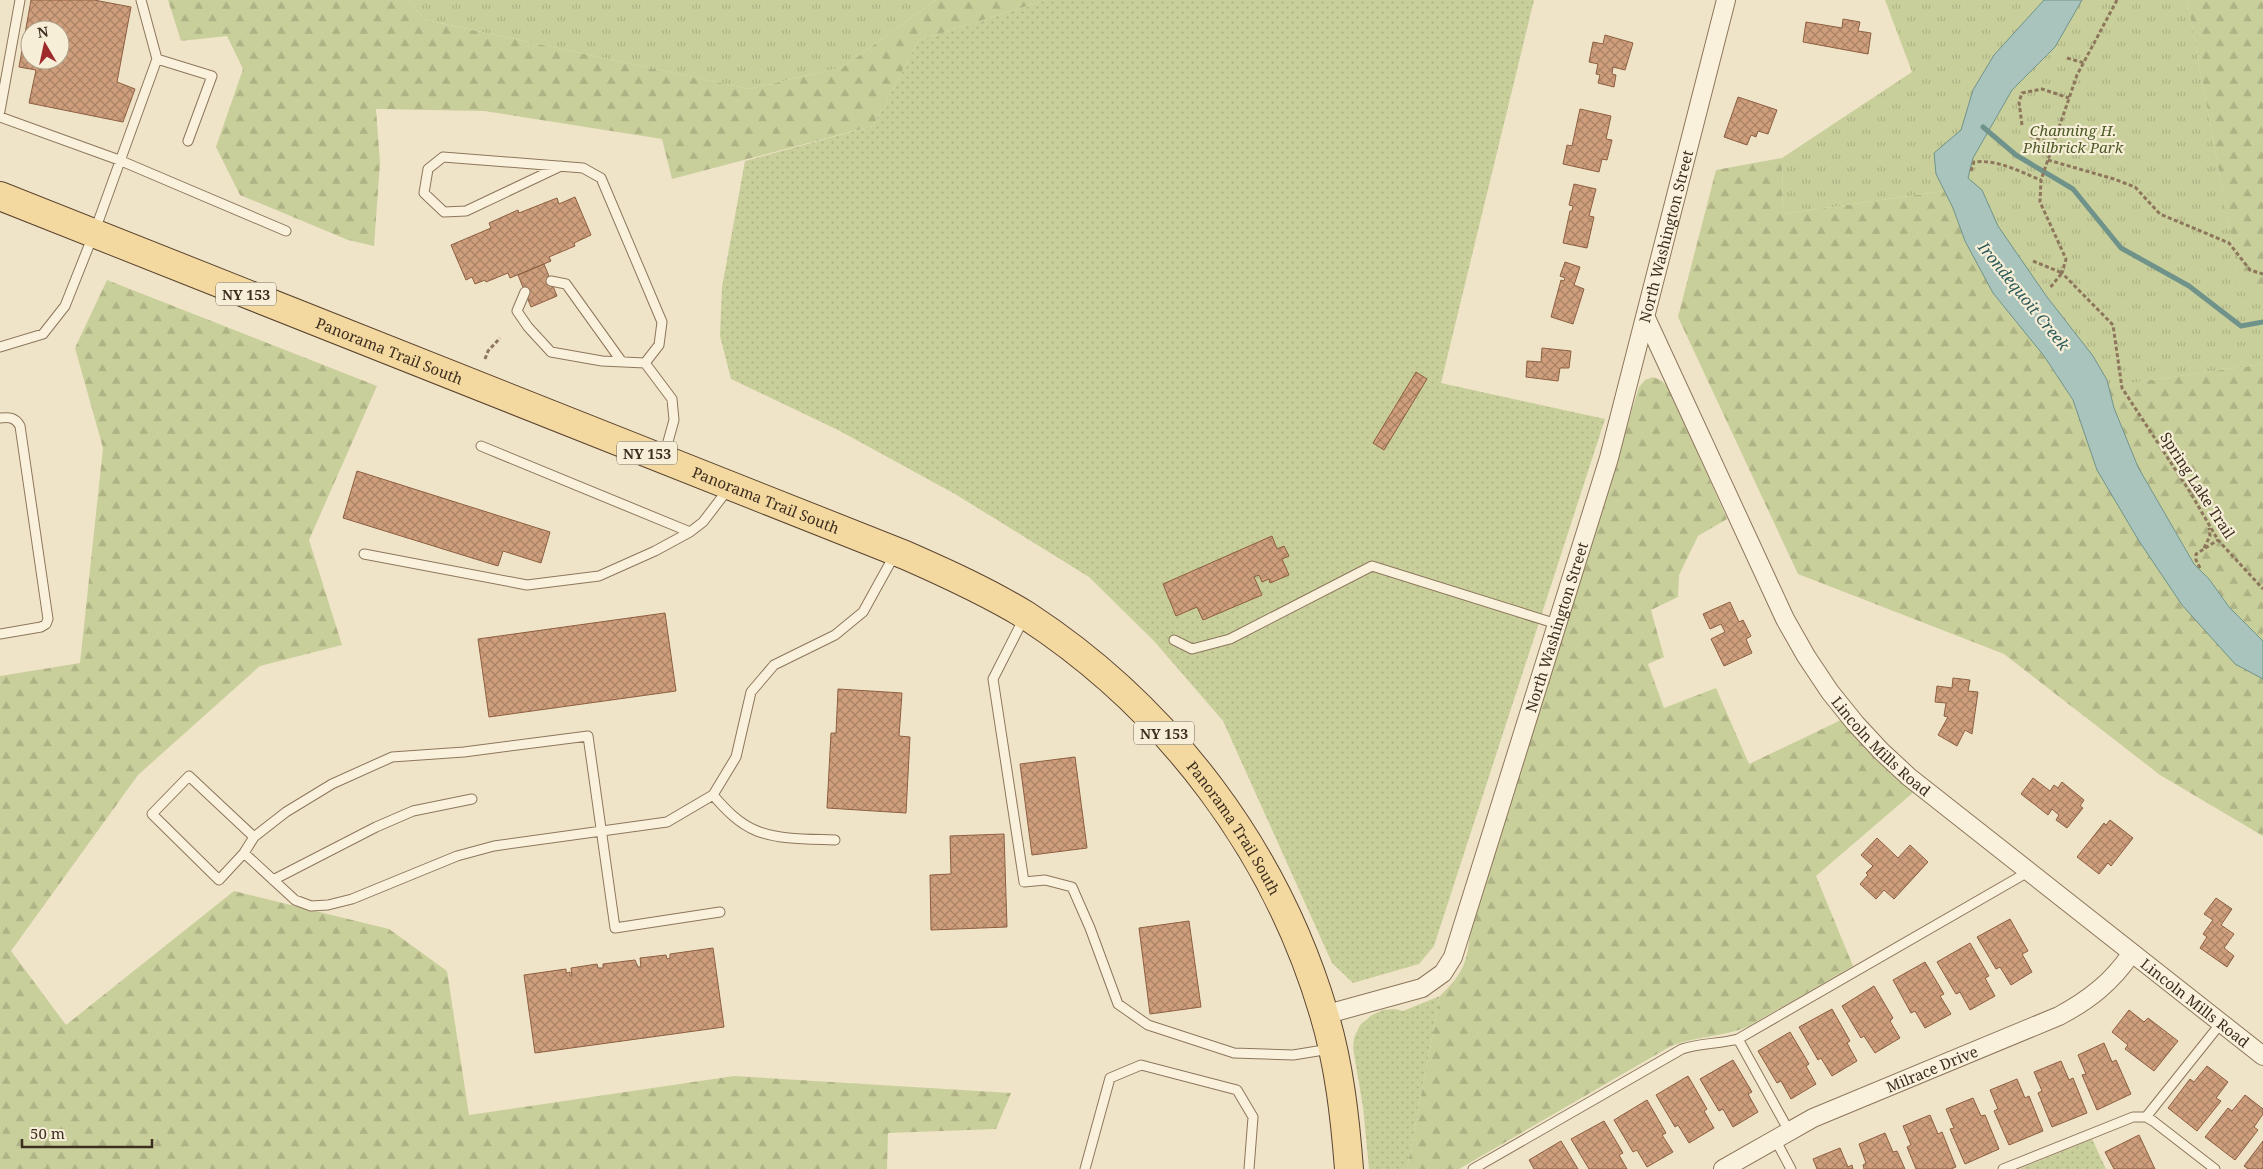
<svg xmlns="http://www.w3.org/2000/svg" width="2263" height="1169" font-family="'Noto Serif',serif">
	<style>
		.grass { fill: url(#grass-dots) }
		.forest { fill: url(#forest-firs) }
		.park { fill: url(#park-tufts) }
		.water { fill: #a9c4bc; stroke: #6f938a }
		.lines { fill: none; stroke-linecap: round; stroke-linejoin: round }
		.stream { stroke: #6f938a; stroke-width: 5 }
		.building { fill: url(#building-cross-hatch); stroke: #8d5f41; fill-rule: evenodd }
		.lane-casing { stroke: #8d765c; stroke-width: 11 }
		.street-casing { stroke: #8d765c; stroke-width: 20 }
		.primary-casing { stroke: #5b4430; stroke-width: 30 }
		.path { stroke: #8d765c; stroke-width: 3; stroke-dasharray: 4 2.5; stroke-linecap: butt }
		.lane { stroke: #faf1dc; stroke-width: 9 }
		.street { stroke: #faf1dc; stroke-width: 18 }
		.primary { stroke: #f3d9a0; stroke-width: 28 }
		.labels { text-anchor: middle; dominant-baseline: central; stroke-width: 4.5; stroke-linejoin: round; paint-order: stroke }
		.shield { fill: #f7eed8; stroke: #756857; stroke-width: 1 }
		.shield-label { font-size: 14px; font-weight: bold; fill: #3d2e20 }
		.park-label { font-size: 15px; font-style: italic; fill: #4d5a26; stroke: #f7eed8 }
		.street-label { font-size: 15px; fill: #3d2e20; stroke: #f7eed8 }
		.water-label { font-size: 16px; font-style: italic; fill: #2f5d5a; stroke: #f7eed8 }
	</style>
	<defs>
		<pattern id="grass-dots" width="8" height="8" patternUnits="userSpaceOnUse" patternTransform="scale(1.25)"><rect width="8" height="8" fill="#c9cf9b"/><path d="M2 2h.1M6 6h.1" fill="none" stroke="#aeb285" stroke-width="1.8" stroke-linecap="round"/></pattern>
		<pattern id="forest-firs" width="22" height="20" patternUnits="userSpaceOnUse" patternTransform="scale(1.25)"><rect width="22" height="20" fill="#c9cf9b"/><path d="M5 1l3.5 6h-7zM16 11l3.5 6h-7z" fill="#aeb285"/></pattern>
		<pattern id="park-tufts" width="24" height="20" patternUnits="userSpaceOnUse" patternTransform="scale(1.25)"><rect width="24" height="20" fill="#c9cf9b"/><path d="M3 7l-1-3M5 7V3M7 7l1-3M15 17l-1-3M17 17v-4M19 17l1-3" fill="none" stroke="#aeb285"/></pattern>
		<pattern id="building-cross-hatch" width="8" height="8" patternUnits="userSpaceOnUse" patternTransform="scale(1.25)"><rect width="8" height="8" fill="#cf9f7d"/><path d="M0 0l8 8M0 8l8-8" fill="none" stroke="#a98266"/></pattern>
	</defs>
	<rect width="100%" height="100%" fill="#f0e4c8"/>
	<!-- grass -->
	<path class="grass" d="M1046,0h488l-93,383 164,36 -171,527 -15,18 -66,19 -21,-20 -109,-242 -69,-80 -65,-64 -134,-83 -117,-64 -107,-51 -11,-43 2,-49 23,-126 128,-35 46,-86z
		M1440,996l-33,173h-38l-6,-62 -10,-59 1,-10 6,-13 12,-10 11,-5 12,-1 8,2z
		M2092,1139l14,30h-87z"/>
	<!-- forest -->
	<path class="forest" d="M168,0h239l19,20 323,69 94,-22 93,-67h110l-127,40 -46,86 -201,53 -10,-40 -178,-28 -108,-2 4,54 -6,83 -26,-6 -108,-45 -24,-48 27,-78 -16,-33 -46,5z
		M2187,0h76v285l-22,5z
		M1782,158l1,56 161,-23 49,102 51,63 29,44 7,19 155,244 28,16v157l-103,-61 -156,-121 -206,-80 -120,-257 38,-147z
		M107,280l270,106 -68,154 33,105 -82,21 -122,109 -127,176 55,74 168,-134 155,38 58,42 22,144 265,-39 277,17 -15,36 -108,4 -1,36h-887v-493l80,-13 23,-215 -28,-100z
		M2263,364v277l-34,-34 -20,-28 -15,-15 -56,-97 -24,-59 -6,-22z
		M1653,377l9,4 6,6 59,132 -29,17 -19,39 -1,22 -27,13 13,47 -16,7 16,44 52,-20 33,76 92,-44 74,71 -99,85 37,90 -106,61c-24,10 -51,9 -76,19l-212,123h-52l33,-173c23,-23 28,-33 30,-66l169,-543 6,-7z"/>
	<!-- park -->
	<path class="park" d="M407,0h529l-93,67 -94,22 -323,-69z
		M1885,0h302l54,289 22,-4v79l-196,28 -23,-36 -51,-63 -28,-52 -21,-50 -161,23 -1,-56 130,-86z"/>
	<!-- water -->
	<path class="water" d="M2044,0h38l-27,47 -43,43 -39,68 -5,20 14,12 16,36 49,71 46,59 14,24 7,28 24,59 56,97 15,15 20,28 34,34v38l-28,-15 -53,-59 -43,-64 -42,-71 -24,-70 -29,-44 -51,-63 -28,-52 -12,-33 -17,-34 -2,-21 27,-23 12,-40 21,-35z"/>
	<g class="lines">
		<!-- stream -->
		<path class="stream" d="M1983,127l33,28 57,34 48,59 68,38 52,40 22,-4"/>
	</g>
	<!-- building -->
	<path class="building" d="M31,0h63l37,7 -14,75 18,7 -12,33 -94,-19 7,-33 -17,-3zM30,30h30v30h-30z
		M1843,19l17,3 -2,9 13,2 -3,21 -65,-12 3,-20 36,6z
		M1605,35l28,8 -8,27 -12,-3 -1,7 4,1 -2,12 -16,-4 2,-8 -4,-1 2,-10 -9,-2 4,-20 10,2z
		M1738,97l39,13 -9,24 -10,-3 -2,6 -5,-2 -4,10 -23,-8z
		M1580,109l31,7 -5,23 6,1 -5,20 -5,-1 -3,13 -36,-8 4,-19 5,1z
		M1574,184l22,5 -7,27 5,1 -7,31 -24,-5 7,-32h2l1,-5 -4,-1z
		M575,197l16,38 -17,8 1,3 -26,11 2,4 -41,17 -2,-5 -22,9 -1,-2 -10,4 -3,-7 -6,3 -15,-35 40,-17 -2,-5 29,-13 1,3 38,-15 2,6z
		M1565,262l15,5 -6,18 10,4 -11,35 -22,-7 10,-37 3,1 1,-3 -5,-2z
		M544,264l13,32 -26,11 -13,-32z
		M1542,348l29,3 -2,17h-9l-2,13 -32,-4 1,-16 14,1z
		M1416,372l11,7 -43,71 -11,-7z
		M357,471l193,61 -9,31 -38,-12 -5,15 -155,-48z
		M1272,536l5,13 7,-3 5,10 -7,3 7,16 -19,8 -1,-4 -7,3 -3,-7 -5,2 8,18 -59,25 -6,-13 -21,9 -13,-32z
		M1730,602l9,20 4,-2 8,16 -5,3 6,14 -28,13 -13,-27 14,-7 -4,-8 -11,5 -7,-15z
		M665,613l11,78 -187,26 -11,-78z
		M1953,678l17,2 -2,11 10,1 -6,42 -7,-4 -8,16 -19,-11 10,-18 -4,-1 2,-13 -11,-1 2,-16 15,2z
		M838,689l64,4 -3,43 11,1 -4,76 -79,-5 4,-75h5z
		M1075,757l12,91 -55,7 -12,-91z
		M2033,778l17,13 4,-6 4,3 4,-6 22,18 -4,6 3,2 -16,20 -11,-8 3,-5 -7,-6 -4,6 -27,-21z
		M2110,820l23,18 -22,28 -3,-3 -9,11 -22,-17 27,-34 2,2z
		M1004,834l3,93 -76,3 -1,-55 21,-1 -1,-38z
		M1877,838l21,20 12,-13 18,17 -34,37 -10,-9 -8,9 -16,-15 8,-9 -2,-2 7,-7 -12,-11z
		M2216,898l16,11 -11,16 13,9 -10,14 10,8 -7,11 -27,-19 7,-11 -4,-3 10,-14 -9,-6z
		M2010,919l18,32 -6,3 10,18 -21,13 -11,-18 -4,2 -19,-32z
		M1189,921l12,86 -51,7 -11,-86z
		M1970,943l19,33 -4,2 10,18 -25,14 -10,-18 -4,2 -19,-32z
		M713,948l11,79 -189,26 -11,-78 42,-6v4l4,-1v4h2l-1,-8 26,-4 1,4h5v-4l32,-4 3,7h3l-1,-9 26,-3 1,4 3,-1v-4z
		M1925,962l19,32 -4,2 11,18 -26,14 -10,-17 -4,2 -18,-33z
		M1874,986l19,32 -3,3 10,17 -25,15 -11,-17 -3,2 -19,-32z
		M1832,1009l18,32 -3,2 10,18 -25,15 -11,-18 -3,2 -19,-33z
		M2129,1010l15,12 4,-4 30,23 -24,30 -29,-22 3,-4 -16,-13z
		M1790,1032l19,32 -3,2 10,18 -25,15 -10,-18 -4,2 -19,-32z
		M2104,1043l8,19 4,-2 15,34 -34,16 -15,-35 4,-1 -8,-19z
		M1733,1060l19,32 -4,2 10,18 -25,15 -10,-18 -4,2 -19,-32z
		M2061,1061l8,19 4,-2 14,35 -35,14 -14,-34 4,-2 -8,-19z
		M2207,1066l21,16 -12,16 5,3 -24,30 -29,-23 22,-29 4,3z
		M1688,1076l19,33 -3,2 10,17 -25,15 -11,-18 -3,2 -19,-32z
		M2017,1079l8,19 4,-2 14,35 -34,14 -15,-34 4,-2 -8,-19z
		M2245,1095l18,14v5l-9,13 4,3 -23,30 -30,-23 23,-29 4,3z
		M1973,1098l8,18 4,-1 14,34 -34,15 -15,-35 4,-1 -8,-19z
		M1647,1100l19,33 -4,2 11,17 -26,15 -10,-17 -4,2 -19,-32z
		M1930,1115l8,19 4,-2 14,35 -5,2h-35l-9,-22 4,-2 -8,-19z
		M1604,1121l19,32 -4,2 8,14h-38l-18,-30z
		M1885,1133l8,19 4,-1 8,18h-41l-1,-4 3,-2 -7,-19z
		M2139,1135l16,34h-41l-9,-17z
		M1561,1141l17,28h-44l-5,-9z
		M2263,1141v28h-15l-4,-3z
		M1840,1148l8,19 4,-2 1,4h-36l-4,-10z"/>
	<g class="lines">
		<defs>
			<path id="lane" d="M141,0l16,59
				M0,111l20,-111
				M0,117l119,43 167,71
				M561,166l-95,45 -22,1 -20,-19 4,-24 15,-12 140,11 18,10 61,144 -3,23 -14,18
				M551,281l15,3 56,78
				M525,292l-8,19 11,16 23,25 51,9 43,2 27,36 2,21 -10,36
				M0,347l43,-13 22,-28 29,-73 63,-174 55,17 -24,65
				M0,418c9,-1 15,-1 20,8l28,193 -2,5 -5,3 -41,7
				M481,446l209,86
				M364,554l163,31 72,-9 56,-25 35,-19 13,-10 26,-34
				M1024,618l-31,61 31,203 21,-2 27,7 18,41 28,76 30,21 86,28 59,2 37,-6
				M1174,640l18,9 38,-10 142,-73 185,58
				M713,795c12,14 26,29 44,36 23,9 53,8 78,9
				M254,837l32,-25 46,-28 60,-27 72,-5 124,-16 27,192 105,-16
				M244,853l10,-16 -65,-61 -37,38 67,66 25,-27 51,47 16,6 17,-1 24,-6 105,-43 37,-10 173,-24 46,-27 23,-38 15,-65 23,-27 61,-30 28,-23 32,-58
				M273,880l103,-53 37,-16 59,-12
				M1738,1039l51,92
				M2146,1117l75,-94
				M1775,1139l16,30
				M1085,1169l25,-91 31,-13 96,25 16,27 -4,52
				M1473,1169l209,-120c18,-6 37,-5 56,-10l290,-167
				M2003,1169l130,-52h13l7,4 62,48"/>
			<g id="street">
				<path id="s1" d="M1646,318l139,301 21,37 24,36 25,31 26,28 28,26 354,279"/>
				<path id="s2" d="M1324,1015l98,-27 21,-15 10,-16 156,-499 117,-458"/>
				<path id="s3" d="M1723,1169l90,-51 246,-102c30,-16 53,-34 72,-62"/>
			</g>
			<g id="primary">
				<path id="s4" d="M0,196l905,359c41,18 83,37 122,61 142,93 249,235 297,398 15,50 21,103 25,155"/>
			</g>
		</defs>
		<!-- lane casing -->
		<use href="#lane" class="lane-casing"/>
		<!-- street casing -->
		<use href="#street" class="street-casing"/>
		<!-- primary casing -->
		<use href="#primary" class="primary-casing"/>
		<!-- path -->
		<path class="path" d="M2117,0l-40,75 -36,105 -1,22 26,57 -4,14 51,52 9,63 68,104 28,48 45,49
			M2067,58l17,5
			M2022,125l-3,-23 3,-9 20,-4 27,9
			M2030,136l24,8
			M2048,160l66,19 21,8 25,27 69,29 21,27 13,4
			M1971,171l3,-9c24,-3 46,10 67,18
			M2033,261l29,12 -13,16
			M485,359l3,-8 12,-13
			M2204,548l6,-12 -1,-8
			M2200,568l-4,-8v-6l22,-14"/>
		<!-- lane -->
		<use href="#lane" class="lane"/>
		<!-- street -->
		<use href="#street" class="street"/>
		<!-- primary -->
		<use href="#primary" class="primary"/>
	</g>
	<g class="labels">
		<!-- shield labels -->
		<g class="shield">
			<rect x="216" y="282.5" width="60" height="23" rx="4"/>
			<rect x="617" y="441.5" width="60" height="23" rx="4"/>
			<rect x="1134" y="721.5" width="60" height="23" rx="4"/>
		</g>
		<g class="shield-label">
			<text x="246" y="294">NY 153</text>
			<text x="647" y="453">NY 153</text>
			<text x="1164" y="733">NY 153</text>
		</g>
		<!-- park labels -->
		<g class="park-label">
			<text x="2073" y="130">Channing H.<tspan x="2073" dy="17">Philbrick Park</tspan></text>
		</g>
		<!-- street labels -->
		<g class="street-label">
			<text stroke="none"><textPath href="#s2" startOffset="898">North Washington Street</textPath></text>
			<text stroke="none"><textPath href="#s4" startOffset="419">Panorama Trail South</textPath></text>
			<text transform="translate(2198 485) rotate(57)">Spring Lake Trail</text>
			<text stroke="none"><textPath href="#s4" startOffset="824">Panorama Trail South</textPath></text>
			<text stroke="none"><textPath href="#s2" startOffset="492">North Washington Street</textPath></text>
			<text stroke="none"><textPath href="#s1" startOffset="492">Lincoln Mills Road</textPath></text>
			<text stroke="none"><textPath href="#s4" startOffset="1409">Panorama Trail South</textPath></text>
			<text stroke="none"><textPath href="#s1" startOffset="898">Lincoln Mills Road</textPath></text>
			<text stroke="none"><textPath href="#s3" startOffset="232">Milrace Drive</textPath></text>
		</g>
		<!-- water labels -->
		<g class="water-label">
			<text transform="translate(2024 296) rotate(51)">Irondequoit Creek</text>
		</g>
	</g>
	<!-- north arrow -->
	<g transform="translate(45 45) rotate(351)"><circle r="24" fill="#f7eed8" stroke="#ada18e"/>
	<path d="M0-4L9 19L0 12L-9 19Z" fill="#9e2a2b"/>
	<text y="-8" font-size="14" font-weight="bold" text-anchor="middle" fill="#3d2e20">N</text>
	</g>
	<!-- scale -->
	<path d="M22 1139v8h130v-8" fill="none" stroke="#3d2e20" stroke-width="2.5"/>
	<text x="30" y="1139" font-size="15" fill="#3d2e20" stroke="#f7eed8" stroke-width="4" paint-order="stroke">50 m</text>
</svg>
